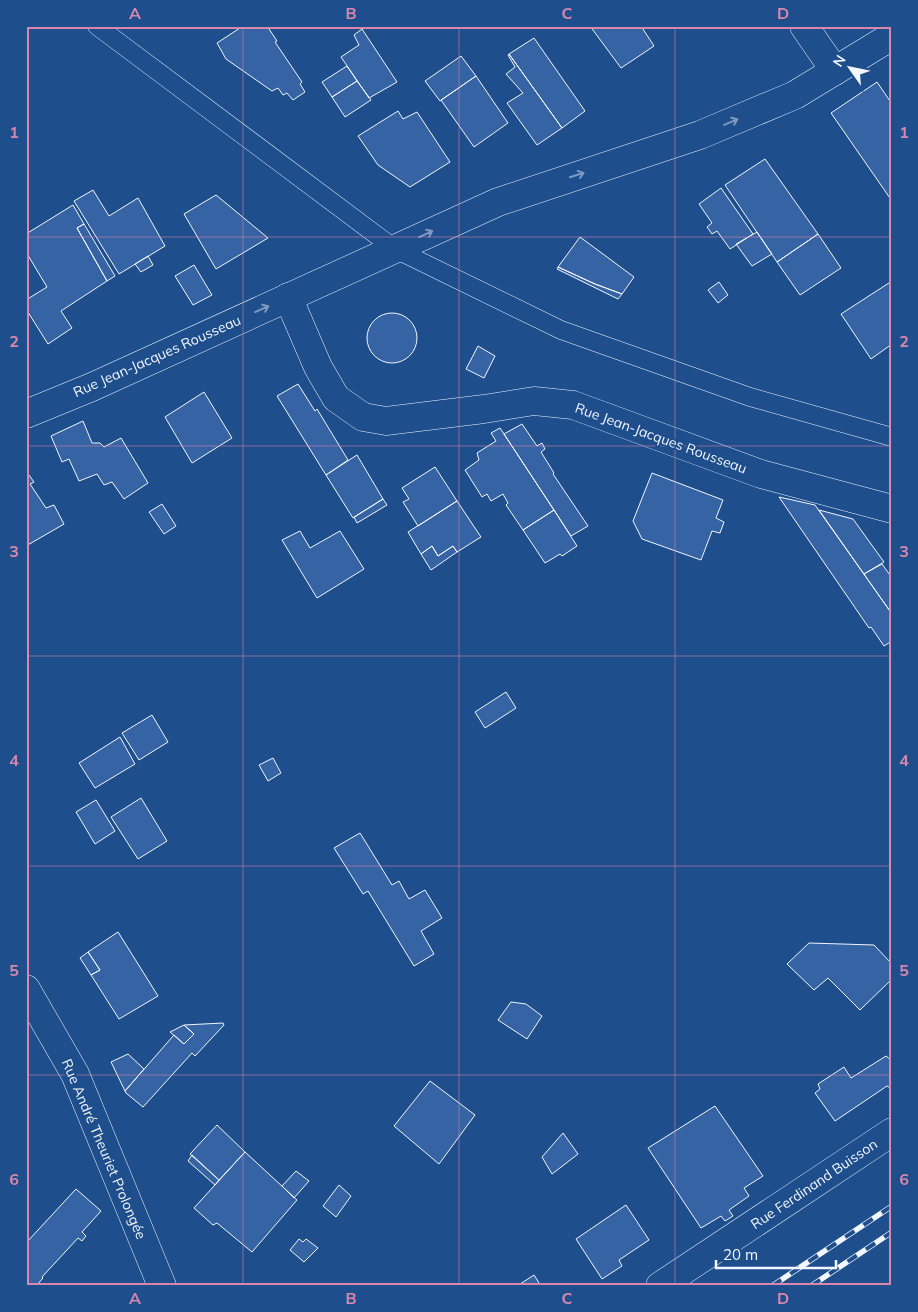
<svg xmlns="http://www.w3.org/2000/svg" width="918" height="1312" font-family="Mulish,sans-serif">
	<style>
		.building { fill: #3563a3; stroke: #f2f6ff }
		.lines { fill: none; stroke-linecap: round; stroke-linejoin: round }
		.service-casing { stroke: #f2f6ff; stroke-width: 19 }
		.minor-casing { stroke: #f2f6ff; stroke-width: 29 }
		.tertiary-casing { stroke: #f2f6ff; stroke-width: 29 }
		.service { stroke: #1f4e8c; stroke-width: 18 }
		.minor { stroke: #1f4e8c; stroke-width: 28 }
		.tertiary { stroke: #1f4e8c; stroke-width: 28 }
		.rail-casing { stroke: #f2f6ff; stroke-width: 5.5 }
		.rail { stroke: #1f4e8c; stroke-width: 4; stroke-dasharray: 11; stroke-linecap: butt }
		.oneway { stroke: #7e9ac0 }
		.grid { fill: none; stroke: #da87ad; stroke-width: 1; stroke-opacity: 0.55 }
		.labels { text-anchor: middle; dominant-baseline: central; stroke-width: 4; stroke-linejoin: round; paint-order: stroke }
		.street-label { font-size: 14px; fill: #f2f6ff; stroke: #1f4e8c }
		.neatline { fill: none; stroke: #da87ad; stroke-width: 2 }
		.grid-label { font-size: 16px; text-anchor: middle; font-weight: bold; fill: #da87ad }
	</style>
	<rect width="100%" height="100%" fill="#1f4e8c"/>
	<!-- building -->
	<path class="building" d="M243,26h24l10,15 -2,1 27,40 -2,2 5,8 -12,8 -6,-7 -4,2 -5,-7 -6,3 -46,-32 -9,-16z
		M590,26h51l13,20 -33,22z
		M362,29l35,53 -28,16 -28,-41 18,-12 -5,-10z
		M534,38l51,73 -23,17 -53,-74z
		M509,54l53,74 -25,17 -30,-42 16,-10 -17,-19 9,-7 -7,-12z
		M461,56l15,20 -36,25 -15,-20z
		M347,66l10,15 -25,16 -10,-15z
		M476,76l32,47 -34,24 -33,-47z
		M357,81l14,19 -26,17 -13,-20z
		M877,82l15,22v97l-61,-88z
		M398,111l5,8 14,-7 33,50 -40,25 -32,-22 -20,-29z
		M765,159l53,75 -41,28 -52,-77z
		M721,188l32,46 -23,15 -13,-18 -5,3 -5,-7 5,-4 -13,-19z
		M93,190l16,26 29,-18 27,48 -46,28 -45,-73z
		M216,195l52,43 -52,31 -32,-55z
		M73,205l11,19 -7,4 30,53 -46,30 11,17 -24,16 -22,-35v-9l21,-13 -21,-35v-18z
		M84,224l31,52 -8,5 -30,-53z
		M757,232l15,22 -20,12 -16,-22z
		M818,234l23,34 -41,27 -23,-33z
		M580,237l54,40 -12,17 -27,-10 -37,-17z
		M148,256l5,9 -12,7 -6,-8z
		M194,265l18,30 -19,10 -18,-29z
		M558,267l37,17 27,10 -4,5 -61,-30z
		M892,281v63l-21,15 -30,-45z
		M719,282l9,13 -10,8 -10,-13z
		M367 338a25 25 0 1 1 50 0a25 25 0 1 1-50 0Z
		M478,346l17,10 -11,22 -18,-9z
		M298,384l17,27 2,-2 31,51 -22,15 -49,-79z
		M204,392l28,46 -40,25 -27,-46z
		M83,421l9,22h8l4,4 17,-9 27,45 -24,16 -12,-17 -8,3 -7,-11 -18,7 -10,-22 -7,3 -11,-26z
		M522,424l15,22 5,-3 3,6 -4,3 13,21 -1,1 35,52 -17,10 -67,-102z
		M500,428l54,82 -31,20 -17,-25 2,-2 -5,-9 -12,7 -4,-7 -5,3 -17,-27 14,-10 -2,-7 19,-12 -5,-8z
		M357,455l26,44 -30,19 -27,-43z
		M435,467l22,34 -39,25 -15,-24 6,-3 -7,-11z
		M26,471l8,11 -4,2 16,24 8,-3 10,19 -38,22z
		M652,473l71,27 -7,18 8,4 -4,11 -8,-2 -11,29 -59,-21 -9,-18z
		M779,497l36,8 77,109v27l-8,5 -13,-19 -2,1z
		M383,499l4,6 -30,18 -3,-6z
		M457,501l24,36 -24,15 -4,-6 -15,10 -6,-10 -11,8 -13,-22z
		M162,504l14,22 -12,8 -15,-22z
		M554,510l23,36 -15,10 -2,-2 -15,9 -22,-33z
		M819,510l34,9 31,43 -20,12z
		M300,531l10,17 30,-17 24,38 -47,29 -35,-58z
		M432,546l6,10 15,-10 4,6 -26,18 -10,-16z
		M882,564l10,14v36l-28,-40z
		M506,692l10,16 -31,20 -10,-16z
		M152,715l16,27 -29,18 -17,-27z
		M120,737l15,27 -40,24 -16,-25z
		M273,758l8,15 -13,8 -9,-16z
		M141,798l26,43 -29,18 -27,-42z
		M96,800l19,31 -20,13 -19,-32z
		M360,833l32,52 7,-4 10,18 16,-9 17,28 -21,13 13,23 -20,12 -46,-75 -5,3 -29,-46z
		M118,932l40,64 -39,23 -28,-44 9,-5 -12,-18z
		M809,943l65,2 18,19v15l-32,31 -32,-32 -14,12 -27,-26z
		M88,952l12,18 -9,5 -11,-17z
		M511,1002l15,2 16,12 -15,23 -29,-19z
		M223,1023l1,2 -29,31 -3,-3 -49,54 -17,-14 -1,-2 49,-56 10,9 10,-10 -10,-9z
		M184,1025l10,9 -10,10 -14,-12z
		M128,1054l16,15 -19,22 -14,-29z
		M886,1056l6,5v28l-5,-3 -52,35 -20,-28 5,-4 -2,-5 26,-17 7,11z
		M430,1081l45,34 -36,49 -45,-38z
		M715,1106l48,70 -19,12 5,8 -20,14 4,6 -8,5 -4,-5 -20,12 -53,-80z
		M217,1125l28,27 -26,28 -29,-26z
		M563,1133l15,21 -26,20 -10,-17z
		M245,1152l52,48 -45,52 -35,-29 -4,2 -19,-17z
		M192,1155l27,25 -4,5 -27,-24z
		M296,1171l13,10 -15,17 -12,-12z
		M339,1185l12,11 -15,21 -13,-11z
		M76,1189l25,22 -19,21 4,4 -4,5 -4,-3 -36,39 1,1 -7,8h-10v-43z
		M626,1205l23,35 -30,20 3,6 -20,13 -26,-40z
		M299,1239l4,3 3,-3 12,9 -14,14 -14,-12z
		M534,1275l7,11h-24z"/>
	<g class="lines">
		<defs>
			<path id="service" d="M97,26l298,223 166,81 189,67 142,40"/>
			<path id="minor" d="M804,26l31,45
				M288,297l30,70 18,31 27,19 23,4 98,-12 50,-8 39,4 188,69 131,35
				M26,989l49,85 87,212
				M660,1286l232,-154"/>
			<path id="tertiary" d="M26,414l66,-27 406,-185 202,-67 95,-40 97,-59"/>
		</defs>
		<!-- service casing -->
		<use href="#service" class="service-casing"/>
		<!-- minor casing -->
		<use href="#minor" class="minor-casing"/>
		<!-- tertiary casing -->
		<use href="#tertiary" class="tertiary-casing"/>
		<!-- service -->
		<use href="#service" class="service"/>
		<!-- minor -->
		<use href="#minor" class="minor"/>
		<!-- tertiary -->
		<use href="#tertiary" class="tertiary"/>
		<defs>
			<path id="rail" d="M772,1286l120,-80
				M811,1286l81,-54"/>
		</defs>
		<!-- rail casing -->
		<use href="#rail" class="rail-casing"/>
		<!-- rail -->
		<use href="#rail" class="rail"/>
	</g>
	<!-- one-way arrows -->
	<defs><path id="oneway-shaft" d="M-6 0H5M1.5-3L5.5 0L1.5 3" fill="none" stroke-width="1.6" stroke-linecap="round" stroke-linejoin="round" transform="scale(1.25)"/></defs>
	<g class="oneway">
		<use href="#oneway-shaft" transform="translate(731 122) rotate(-23)"/>
		<use href="#oneway-shaft" transform="translate(577 175) rotate(-18)"/>
		<use href="#oneway-shaft" transform="translate(426 234) rotate(-25)"/>
		<use href="#oneway-shaft" transform="translate(262 309) rotate(-24)"/>
	</g>
	<!-- grid -->
	<path class="grid" d="M243,26v1260M459,26v1260M675,26v1260M26,237h866M26,446h866M26,656h866M26,866h866M26,1075h866"/>
	<g class="labels">
		<!-- street labels -->
		<g class="street-label">
			<text transform="translate(157 356) rotate(-24)">Rue Jean-Jacques Rousseau</text>
			<text transform="translate(661 438) rotate(20)">Rue Jean-Jacques Rousseau</text>
			<text transform="translate(104 1149) rotate(67)">Rue André Theuriet Prolongée</text>
			<text transform="translate(814 1184) rotate(-34)">Rue Ferdinand Buisson</text>
		</g>
	</g>
	<!-- border -->
	<rect width="918" height="1312" fill="none" stroke="#1f4e8c" stroke-width="55"/>
	<!-- north arrow -->
	<g transform="translate(850 68) rotate(303)" stroke="#1f4e8c" stroke-width="4" paint-order="stroke">
	<path d="M0-4L9 19L0 12L-9 19Z" fill="#f2f6ff"/>
	<text y="-8" font-size="14" font-weight="bold" text-anchor="middle" fill="#f2f6ff">N</text>
	</g>
	<!-- scale -->
	<path d="M716 1260v8h120v-8" fill="none" stroke="#f2f6ff" stroke-width="2.5"/>
	<text x="723" y="1260" font-size="15" fill="#f2f6ff" stroke="#1f4e8c" stroke-width="4" paint-order="stroke">20 m</text>
	<rect x="28" y="28" width="862" height="1256" class="neatline"/>
	<g class="grid-label">
		<text x="135" y="19">A</text>
		<text x="351" y="19">B</text>
		<text x="567" y="19">C</text>
		<text x="783" y="19">D</text>
		<text x="14" y="138">1</text>
		<text x="904" y="138">1</text>
		<text x="14" y="347">2</text>
		<text x="904" y="347">2</text>
		<text x="14" y="557">3</text>
		<text x="904" y="557">3</text>
		<text x="14" y="766">4</text>
		<text x="904" y="766">4</text>
		<text x="14" y="976">5</text>
		<text x="904" y="976">5</text>
		<text x="14" y="1185">6</text>
		<text x="904" y="1185">6</text>
		<text x="135" y="1304">A</text>
		<text x="351" y="1304">B</text>
		<text x="567" y="1304">C</text>
		<text x="783" y="1304">D</text>
	</g>
</svg>
